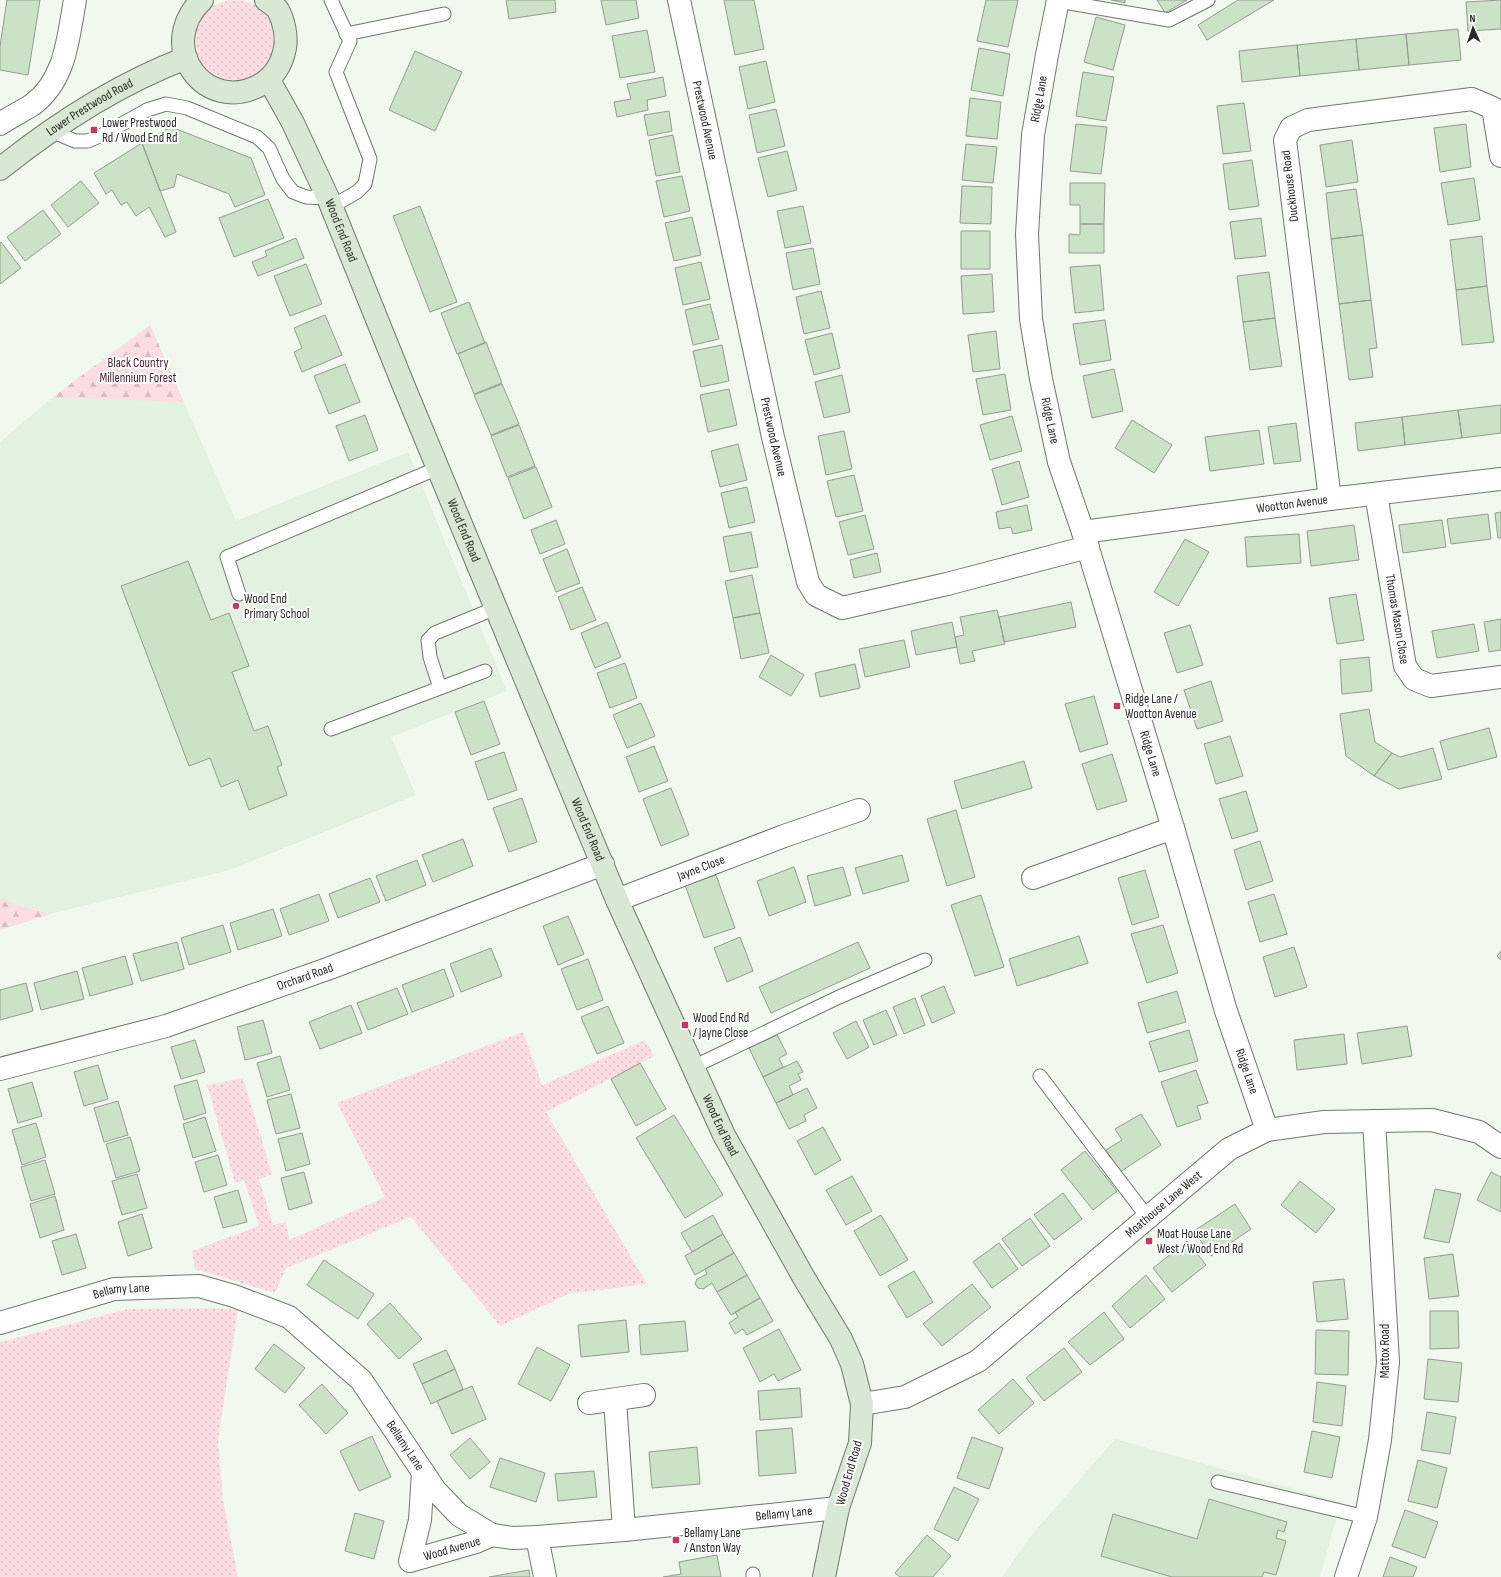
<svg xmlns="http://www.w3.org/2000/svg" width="1501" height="1577" font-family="'Sofia Sans Condensed',sans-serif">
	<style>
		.built { fill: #e3f1e0 }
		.grass { fill: url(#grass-dots) }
		.forest { fill: url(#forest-firs) }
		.building { fill: #cce2c6; stroke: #949b92 }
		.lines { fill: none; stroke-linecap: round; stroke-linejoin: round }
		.lane-casing { stroke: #70776e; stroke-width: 15 }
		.street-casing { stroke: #70776e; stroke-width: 24 }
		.secondary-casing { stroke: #70776e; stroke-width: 24 }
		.lane { stroke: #fff; stroke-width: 13 }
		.street { stroke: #fff; stroke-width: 22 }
		.secondary { stroke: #d9e7d5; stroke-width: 22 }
		.poi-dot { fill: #c53765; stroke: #fff; stroke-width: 1.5 }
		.labels { text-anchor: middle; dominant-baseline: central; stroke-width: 4; stroke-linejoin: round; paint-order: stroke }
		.street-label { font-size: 13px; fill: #292c28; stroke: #fff }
		.poi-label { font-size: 13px; fill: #292c28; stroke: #fff; text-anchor: start }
		.park-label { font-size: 13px; fill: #552430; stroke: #fff }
	</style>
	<defs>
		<pattern id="grass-dots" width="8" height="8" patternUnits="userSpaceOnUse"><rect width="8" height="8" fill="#fbdde2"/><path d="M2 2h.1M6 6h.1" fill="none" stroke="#d7bec2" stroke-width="1.8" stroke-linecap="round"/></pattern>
		<pattern id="forest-firs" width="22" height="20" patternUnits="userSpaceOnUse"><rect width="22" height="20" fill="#fbdde2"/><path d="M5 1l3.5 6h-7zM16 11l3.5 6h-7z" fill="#d7bec2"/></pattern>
	</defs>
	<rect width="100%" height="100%" fill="#f1f9ee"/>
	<!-- built -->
	<path class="built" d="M150,325l86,196 172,-69 99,239 -116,46 25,58 -186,75 -180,44 -50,16v-488l53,-45z
		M1115,1439l226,63 -21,75h-318l28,-40z"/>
	<!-- grass -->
	<path class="grass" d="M195 40a40 40 0 1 1 80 0a40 40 0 1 1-80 0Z
		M523,1032l19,53 103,-45 9,16 -108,56 101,172 -79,10 -68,32 -89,-109 -125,51 -11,25 -80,-24 -3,-18 67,-25 -15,-46 -9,3 -28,-98 36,-7 29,96 -13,5 14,46 13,-3 3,18 96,-43 -48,-94z
		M215,1308l23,2 -20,130 5,60 15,77h-238v-235l128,-33z"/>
	<!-- forest -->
	<path class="forest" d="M150,325l34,77 -131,-5z
		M0,897l16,8 34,9 -50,16z"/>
	<!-- building -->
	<path class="building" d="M7,0h33l-12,75 -28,-5v-24z
		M506,0h49l1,12 -47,7z
		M601,0h35l3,18 -33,7z
		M724,0h30l10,49 -29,6z
		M986,0h32l-10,47 -31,-6z
		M1111,0h14v3z
		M1157,0h30l-22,13z
		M1238,0h36l-67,40 -9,-15z
		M1501,0v29l-33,2 -2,-29z
		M1096,17l29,8 -12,45 -29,-8z
		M1458,29l3,31 -52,5 -3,-31z
		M647,30l8,42 -35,6 -8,-42z
		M1406,34l3,31 -50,5 -3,-31z
		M1356,39l3,31 -59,6 -3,-31z
		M1297,45l3,31 -58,6 -3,-31z
		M979,48l31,6 -7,42 -32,-6z
		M415,51l47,21 -27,59 -46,-21z
		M766,61l9,41 -27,7 -9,-42z
		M1083,72l31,5 -8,44 -30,-5z
		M663,77l3,19 -19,4 1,10 -31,7 -3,-15 17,-3 -4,-15z
		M970,98l31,4 -4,37 -31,-3z
		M1244,103l7,48 -28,3 -6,-48z
		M776,109l9,37 -28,7 -8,-38z
		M669,111l3,20 -24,5 -4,-21z
		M1076,124l31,3 -6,47 -31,-3z
		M1466,124l5,43 -31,5 -6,-44z
		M171,127l80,31 14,37 -30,12 -6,-13 -52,-20 -3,13 -14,4 -18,-48z
		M673,135l7,37 -24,4 -7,-36z
		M1352,140l6,42 -32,5 -6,-42z
		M142,143l34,89 -11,5 -16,-30 -13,9 -9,-14 -6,3 -9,-15 -6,4 -12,-21z
		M966,144l31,3 -4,36 -31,-3z
		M787,151l10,39 -29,7 -10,-39z
		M1252,160l7,46 -30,4 -6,-46z
		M682,176l8,35 -26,6 -8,-36z
		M1474,178l6,42 -32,5 -7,-42z
		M81,181l18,22 -31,24 -17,-22z
		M1070,183h35l-1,41h-24v-19h-10z
		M962,186l30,1 -1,37 -31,-1z
		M1356,189l7,46 -32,4 -5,-46z
		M268,199l16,39 -50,19 -15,-39z
		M420,206l37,96 -27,10 -37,-96z
		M803,206l8,37 -26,5 -8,-37z
		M43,210l18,24 -36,27 -18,-24z
		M692,217l9,38 -27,6 -9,-38z
		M1261,218l5,38 -31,3 -5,-37z
		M1080,224h24v29h-35v-19l11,1z
		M961,231h29v38h-29z
		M1363,235l8,65 -32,4 -8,-65z
		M1482,236l5,50 -31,4 -6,-50z
		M296,238l8,20 -46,18 -6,-14 15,-6 -2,-5z
		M1,242l20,26 -21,16v-41z
		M813,248l7,36 -27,6 -7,-37z
		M701,262l9,37 -27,6 -8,-37z
		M306,264l16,40 -32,12 -16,-40z
		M1100,265l4,45 -29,3 -5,-46z
		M1269,272l6,46 -32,4 -6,-46z
		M992,274l2,38 -31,2 -2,-38z
		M1487,286l7,56 -32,3 -6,-55z
		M821,291l9,37 -26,6 -8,-37z
		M1371,300l6,48 -8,1 4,28 -24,3 -10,-76z
		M469,302l16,41 -28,11 -16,-41z
		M710,304l9,35 -26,6 -8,-35z
		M325,315l17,40 -40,17 -8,-20 8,-4 -8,-20z
		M1275,318l7,48 -32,4 -7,-48z
		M1105,320l6,40 -31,5 -7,-41z
		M996,331l4,38 -27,3 -5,-37z
		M832,333l8,35 -26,7 -9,-35z
		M486,342l16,41 -28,11 -16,-40z
		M722,345l7,36 -28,6 -8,-36z
		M345,364l15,38 -31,12 -15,-38z
		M1114,369l9,42 -31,7 -9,-42z
		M1005,374l6,36 -28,5 -7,-36z
		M842,375l8,37 -26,6 -9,-36z
		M502,384l17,40 -28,11 -17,-40z
		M729,389l8,36 -29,7 -8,-37z
		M1501,405v28l-39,5 -4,-28z
		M1458,410l4,28 -57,7 -3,-28z
		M365,415l13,35 -29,11 -13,-35z
		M1012,416l10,35 -32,9 -10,-35z
		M1402,417l3,28 -47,6 -3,-28z
		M1132,420l40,25 -18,28 -39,-25z
		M1296,423l5,38 -27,3 -6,-37z
		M519,425l16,41 -28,11 -16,-41z
		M1259,430l5,34 -54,7 -5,-34z
		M844,431l8,38 -26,6 -8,-39z
		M738,444l9,36 -27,7 -9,-36z
		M1019,461l10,36 -27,8 -10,-36z
		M536,467l16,40 -28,12 -16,-41z
		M854,475l9,36 -27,6 -9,-36z
		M747,487l8,35 -26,6 -8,-35z
		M1027,505l5,25 -19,4 -2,-7 -12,2 -3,-17z
		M1501,512v26h-3l-3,-25z
		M1488,514l3,25 -40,5 -4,-25z
		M865,515l9,34 -26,6 -9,-33z
		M556,520l9,24 -25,10 -9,-24z
		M1442,520l4,27 -43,6 -4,-28z
		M1354,525l5,35 -48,6 -4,-35z
		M751,532l7,35 -28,5 -7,-35z
		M1299,534l2,29 -54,4 -2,-30z
		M1185,539l24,13 -31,54 -24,-14z
		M567,549l13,34 -24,9 -13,-33z
		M877,553l4,19 -27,6 -4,-18z
		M188,561l23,59 18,-7 20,53 -17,6 22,59 14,-5 14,39 -5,2 10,28 -38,15 -11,-30 -17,7 -11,-29 -21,8 -68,-180z
		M752,575l8,38 -27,5 -8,-37z
		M582,587l14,33 -25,10 -13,-33z
		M1356,594l8,46 -27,4 -8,-46z
		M1071,602l5,25 -72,15 -5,-25z
		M997,610l8,34 -33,7 3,10 -15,3 -5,-27 9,-2 -4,-18z
		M760,613l9,40 -28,6 -8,-41z
		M1501,619v31l-12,2 -5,-30z
		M607,622l14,35 -26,11 -14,-35z
		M952,622l5,25 -41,8 -5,-24z
		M1474,624l5,27 -42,7 -5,-27z
		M1190,625l13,40 -26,8 -13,-40z
		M904,640l6,27 -45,10 -6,-28z
		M771,655l33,20 -13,21 -32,-19z
		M1369,657l3,34 -30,3 -2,-34z
		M625,663l12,35 -27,10 -13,-35z
		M855,664l5,24 -40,9 -5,-24z
		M1211,681l12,40 -26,8 -13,-39z
		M1094,696l14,48 -28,8 -15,-48z
		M484,701l16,43 -29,11 -16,-43z
		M641,703l14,33 -28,12 -14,-33z
		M1369,709l6,33 17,11 -18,23 -28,-20 -6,-42z
		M1489,728l8,29 -49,13 -8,-29z
		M1230,736l13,40 -27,8 -12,-40z
		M654,746l14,35 -29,11 -13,-35z
		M1433,748l9,31 -43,10 -25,-13 18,-23 8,4z
		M504,752l13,38 -29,10 -13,-38z
		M1112,754l15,47 -30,9 -15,-46z
		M1024,761l8,27 -70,21 -8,-28z
		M671,788l18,47 -28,11 -18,-47z
		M1246,791l12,40 -26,8 -13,-40z
		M522,798l15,44 -28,10 -16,-44z
		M956,810l19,67 -28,9 -20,-67z
		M463,839l10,27 -40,16 -11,-27z
		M1260,841l13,40 -27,9 -12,-40z
		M902,855l7,26 -46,13 -8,-26z
		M417,860l9,25 -40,16 -10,-25z
		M794,867l12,35 -37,14 -12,-35z
		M843,867l8,28 -36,11 -8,-30z
		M1145,870l14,47 -27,8 -14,-47z
		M716,875l19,53 -31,10 -19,-53z
		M370,878l10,24 -42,16 -9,-24z
		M319,894l10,27 -40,14 -9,-26z
		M1274,894l13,40 -27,8 -12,-40z
		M981,895l23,72 -29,9 -24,-71z
		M273,909l9,27 -44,14 -8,-27z
		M568,916l16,38 -26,11 -15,-39z
		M223,925l8,27 -42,13 -8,-27z
		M1163,925l15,48 -31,10 -16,-49z
		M1079,936l9,27 -71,23 -8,-27z
		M740,937l13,34 -26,11 -13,-34z
		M177,942l7,27 -43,12 -8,-27z
		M858,942l12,26 -99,45 -12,-26z
		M1294,947l13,40 -32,10 -12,-40z
		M491,948l11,28 -41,16 -11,-28z
		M1501,951v9l-4,-4z
		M125,956l8,28 -43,12 -8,-28z
		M588,959l15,41 -26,10 -16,-41z
		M444,969l10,27 -42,16 -10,-27z
		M77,971l7,28 -43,11 -7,-27z
		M26,983l7,28 -33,9v-30z
		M944,986l11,27 -23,10 -11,-27z
		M397,988l11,26 -40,16 -11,-27z
		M1177,991l9,31 -39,11 -9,-30z
		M915,998l10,27 -21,9 -11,-27z
		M351,1005l11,28 -42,16 -11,-27z
		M608,1006l16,37 -27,11 -16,-37z
		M886,1010l11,25 -23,10 -11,-25z
		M263,1020l9,33 -27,7 -8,-33z
		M856,1021l13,26 -22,12 -14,-26z
		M1407,1026l5,30 -50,8 -5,-31z
		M1189,1030l9,31 -39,11 -10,-30z
		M1344,1034l3,30 -50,6 -3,-30z
		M777,1035l10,19 -8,4 4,9 -20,10 -14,-29z
		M195,1040l10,32 -24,7 -10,-32z
		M280,1056l10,34 -23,7 -10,-34z
		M797,1061l6,11 -5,2 3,6 -12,6 4,9 -17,8 -13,-26z
		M640,1063l26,46 -30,17 -25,-47z
		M98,1065l10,34 -24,7 -10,-34z
		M1196,1070l12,33 -11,3 4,13 -24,8 -16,-45z
		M197,1080l9,33 -22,7 -10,-34z
		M32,1082l10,34 -24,7 -10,-34z
		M807,1088l10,20 -13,7 2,6 -17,8 -13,-26z
		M291,1094l9,34 -24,6 -9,-34z
		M118,1101l10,34 -24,7 -10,-34z
		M1141,1114l20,31 -41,27 -14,-22 16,-10 -7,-11z
		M674,1115l49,80 -38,23 -49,-80z
		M205,1117l11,34 -23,7 -10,-34z
		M36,1123l10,34 -24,8 -10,-35z
		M823,1127l18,33 -26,15 -18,-34z
		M302,1133l8,31 -24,7 -8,-32z
		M130,1137l10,34 -24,7 -10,-34z
		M1085,1151l32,40 -24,19 -32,-40z
		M218,1155l9,30 -23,7 -9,-30z
		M45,1160l10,34 -24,7 -10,-34z
		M304,1172l8,31 -23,7 -8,-32z
		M1491,1172l10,5v35l-24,-12z
		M137,1174l10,34 -25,7 -10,-34z
		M852,1176l20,35 -26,14 -20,-35z
		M1300,1181l35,28 -19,24 -35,-28z
		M1435,1189l26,5 -12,49 -25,-5z
		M238,1190l9,32 -24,6 -9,-31z
		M1063,1193l19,26 -28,21 -20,-25z
		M55,1196l9,34 -24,8 -10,-34z
		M1235,1204l16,25 -40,27 -17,-25z
		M142,1214l10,34 -24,8 -10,-34z
		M713,1215l10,19 -31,18 -11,-19z
		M881,1215l27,45 -28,16 -26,-45z
		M1030,1218l20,28 -28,20 -20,-27z
		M76,1234l10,34 -24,7 -10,-34z
		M723,1234l11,19 -39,22 -10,-19z
		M1187,1241l19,24 -34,27 -19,-24z
		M999,1243l19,26 -26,19 -19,-26z
		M734,1253l13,22 -30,17 -5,-9 -9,6 -5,-1 -3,-4 2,-5 10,-5 -2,-5z
		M1453,1254l6,42 -30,3 -5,-41z
		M324,1260l50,34 -16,25 -51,-34z
		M914,1271l19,31 -26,16 -19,-32z
		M747,1275l13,23 -29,17 -14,-23z
		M1146,1275l19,24 -35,29 -18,-22z
		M1344,1279l4,40 -31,3 -4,-40z
		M972,1284l19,23 -49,39 -19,-22z
		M760,1298l13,23 -26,14 -4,-6 -8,5 -6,-11 9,-6 -3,-5z
		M390,1303l32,36 -23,20 -32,-35z
		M1430,1311h28l1,37 -29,1z
		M1104,1312l20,27 -34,26 -22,-23z
		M626,1320l3,32 -48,5 -3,-32z
		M685,1321l3,30 -47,4 -2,-30z
		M779,1329l22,41 -23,11 -4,-7 -14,8 -17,-34z
		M1316,1330l33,1 -1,44 -33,-1z
		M274,1344l31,24 -20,25 -30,-24z
		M537,1347l33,18 -19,36 -33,-17z
		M1064,1348l18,24 -38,29 -18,-23z
		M446,1350l9,19 -33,15 -9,-20z
		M1428,1359l34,4 -4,39 -34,-3z
		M455,1369l8,20 -32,15 -9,-20z
		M1013,1379l21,24 -35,31 -21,-24z
		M1317,1382l29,4 -4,40 -29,-4z
		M322,1384l26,29 -22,21 -27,-29z
		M472,1386l14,33 -34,15 -15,-33z
		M800,1388l2,29 -42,3 -2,-29z
		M1427,1412l29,5 -6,37 -29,-4z
		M792,1428l4,45 -37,3 -3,-45z
		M1312,1431l28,6 -8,41 -28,-6z
		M372,1436l19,41 -32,14 -19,-40z
		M972,1437l31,11 -14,41 -32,-11z
		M470,1438l20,24 -20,17 -20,-24z
		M697,1447l3,37 -48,4 -3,-36z
		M500,1458l45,15 -9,29 -46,-15z
		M1418,1460l29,8 -10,40 -29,-7z
		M594,1471l3,26 -39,4 -3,-27z
		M954,1487l25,12 -21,42 -24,-12z
		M1209,1499l78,23 -3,10 -6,-2 -2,8 10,3 -10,34 -12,-3 -2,5h-90l-71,-21 12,-42 84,25z
		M1405,1510l33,12 -13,36 -33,-12z
		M355,1513l29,8 -10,38 -29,-8z
		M927,1535l24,21 -18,21h-33l-5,-4z
		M717,1555l4,22h-58l18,-3 -2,-12z
		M1390,1557l27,10 -4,10h-30z
		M529,1570l1,7h-41z"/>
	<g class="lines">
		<defs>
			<path id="lane" d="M331,0l19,41 -14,31 34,87 -5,25 -8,8 -26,15
				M1058,1l111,19 39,-20
				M346,34l98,-20
				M51,131l24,10h13l16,-7 43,-24 19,-6 21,4 70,29 12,11 14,31 10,13 13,5 22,1
				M239,594l-12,-37 211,-89
				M440,688l45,-17
				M331,729l109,-41 -10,-31 -2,-17 7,-7 61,-25
				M693,1067l146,-70 86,-37
				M1040,1076l108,142
				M1218,1482l148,35
				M753,1574v3"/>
			<g id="street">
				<path id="s1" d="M679,0l94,437 35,145 8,13 26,13 105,-24 141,-37"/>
				<path id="s2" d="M1058,0l-11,55 -14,80 -6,99 4,85 10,60 18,83 24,70 90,296 53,183 41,119"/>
				<path d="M0,124c10,-7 21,-12 32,-19 34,-25 36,-67 43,-105"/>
				<path id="s3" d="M1376,494l29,172 9,13 17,7 70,-9"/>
				<path d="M1330,499l-45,-359 6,-12 17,-8 164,-21 21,9 8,48"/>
				<path id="s4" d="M1083,532l247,-33 171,-20"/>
				<path d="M1033,878l140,-50"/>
				<path id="s5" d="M617,900l167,-64 75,-26"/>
				<path id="s6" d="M0,1069l166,-43 164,-58 273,-104"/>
				<path id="s7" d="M0,1323l114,-34 85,-3 35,10 55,21 72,63 74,110 24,25 33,20 21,3 24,-1 87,-7 214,-22"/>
				<path d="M615,1400l9,130"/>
				<path d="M589,1403l55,-8"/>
				<path id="s8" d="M862,1404l43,-7 73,-36 251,-212 38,-19 57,-8 108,-2 47,12 22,15"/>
				<path id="s9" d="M423,1472l-3,48 -10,41 66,-19 16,-7"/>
				<path d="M537,1537l8,40"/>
				<path d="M1346,1577l20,-60 14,-77 8,-78 -14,-241"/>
			</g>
			<g id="secondary">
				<path d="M202,0c-48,47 4,115 58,85 14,-8 22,-21 25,-37 2,-12 -1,-27 -7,-38 -3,-4 -8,-7 -12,-10"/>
				<path id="s10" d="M269,80l24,43 35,75 77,191 212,511 107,235 80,143 37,61 11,25 10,40 -2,39 -22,65 -14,69"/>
				<path id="s11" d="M0,169c56,-45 118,-85 186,-111"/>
			</g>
		</defs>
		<!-- lane casing -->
		<use href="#lane" class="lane-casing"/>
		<!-- street casing -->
		<use href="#street" class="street-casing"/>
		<!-- secondary casing -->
		<use href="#secondary" class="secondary-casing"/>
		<!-- lane -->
		<use href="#lane" class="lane"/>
		<!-- street -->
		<use href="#street" class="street"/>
		<!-- secondary -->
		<use href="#secondary" class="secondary"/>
	</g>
	<!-- markers -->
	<g class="poi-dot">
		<rect x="90" y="126" width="8" height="8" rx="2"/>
		<circle cx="236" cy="606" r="4"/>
		<rect x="1113" y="702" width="8" height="8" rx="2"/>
		<rect x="681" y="1021" width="8" height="8" rx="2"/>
		<rect x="1145" y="1237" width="8" height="8" rx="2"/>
		<rect x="672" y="1536" width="8" height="8" rx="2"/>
	</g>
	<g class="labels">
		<!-- street labels -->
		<g class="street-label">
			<text transform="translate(1039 99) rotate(-80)">Ridge Lane</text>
			<text stroke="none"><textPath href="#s11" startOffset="109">Lower Prestwood Road</textPath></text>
			<text stroke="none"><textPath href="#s1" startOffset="123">Prestwood Avenue</textPath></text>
			<text transform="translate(1290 186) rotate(-97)">Duckhouse Road</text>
			<text stroke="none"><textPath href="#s10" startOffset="167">Wood End Road</textPath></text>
			<text stroke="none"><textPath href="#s2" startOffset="425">Ridge Lane</textPath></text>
			<text stroke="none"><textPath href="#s1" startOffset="447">Prestwood Avenue</textPath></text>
			<text stroke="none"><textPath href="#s4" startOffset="211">Wootton Avenue</textPath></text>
			<text stroke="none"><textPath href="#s10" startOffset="491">Wood End Road</textPath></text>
			<text stroke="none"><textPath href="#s3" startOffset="127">Thomas Mason Close</textPath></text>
			<text stroke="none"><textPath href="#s2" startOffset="773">Ridge Lane</textPath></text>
			<text stroke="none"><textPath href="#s10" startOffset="815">Wood End Road</textPath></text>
			<text stroke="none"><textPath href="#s5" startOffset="90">Jayne Close</textPath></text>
			<text stroke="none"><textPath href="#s6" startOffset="319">Orchard Road</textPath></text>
			<text stroke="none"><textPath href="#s2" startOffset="1105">Ridge Lane</textPath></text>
			<text stroke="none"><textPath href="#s10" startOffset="1139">Wood End Road</textPath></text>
			<text stroke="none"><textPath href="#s8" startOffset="368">Moathouse Lane West</textPath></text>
			<text stroke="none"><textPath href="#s7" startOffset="126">Bellamy Lane</textPath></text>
			<text transform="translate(1385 1351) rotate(-90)">Mattox Road</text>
			<text stroke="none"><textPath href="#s7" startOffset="474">Bellamy Lane</textPath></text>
			<text transform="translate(849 1473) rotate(-74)">Wood End Road</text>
			<text stroke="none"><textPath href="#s7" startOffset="894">Bellamy Lane</textPath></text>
			<text stroke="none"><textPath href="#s9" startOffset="134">Wood Avenue</textPath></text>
		</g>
		<!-- poi labels -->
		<g class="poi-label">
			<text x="102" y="123">Lower Prestwood<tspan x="102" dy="15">Rd / Wood End Rd</tspan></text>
			<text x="244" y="599">Wood End<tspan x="244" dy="15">Primary School</tspan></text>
			<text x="1125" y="699">Ridge Lane /<tspan x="1125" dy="15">Wootton Avenue</tspan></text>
			<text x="693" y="1018">Wood End Rd<tspan x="693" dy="15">/ Jayne Close</tspan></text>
			<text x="1157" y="1234">Moat House Lane<tspan x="1157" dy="15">West / Wood End Rd</tspan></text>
			<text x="684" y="1533">Bellamy Lane<tspan x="684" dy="15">/ Anston Way</tspan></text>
		</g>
		<!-- park labels -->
		<g class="park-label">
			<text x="138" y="363">Black Country<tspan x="138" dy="15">Millennium Forest</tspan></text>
		</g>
	</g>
	<!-- north arrow -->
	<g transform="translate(1473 28) rotate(357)" stroke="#ffffff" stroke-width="3" paint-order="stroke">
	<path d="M0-3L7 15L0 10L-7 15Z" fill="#292c28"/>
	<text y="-6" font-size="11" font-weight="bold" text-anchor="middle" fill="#292c28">N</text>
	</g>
</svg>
